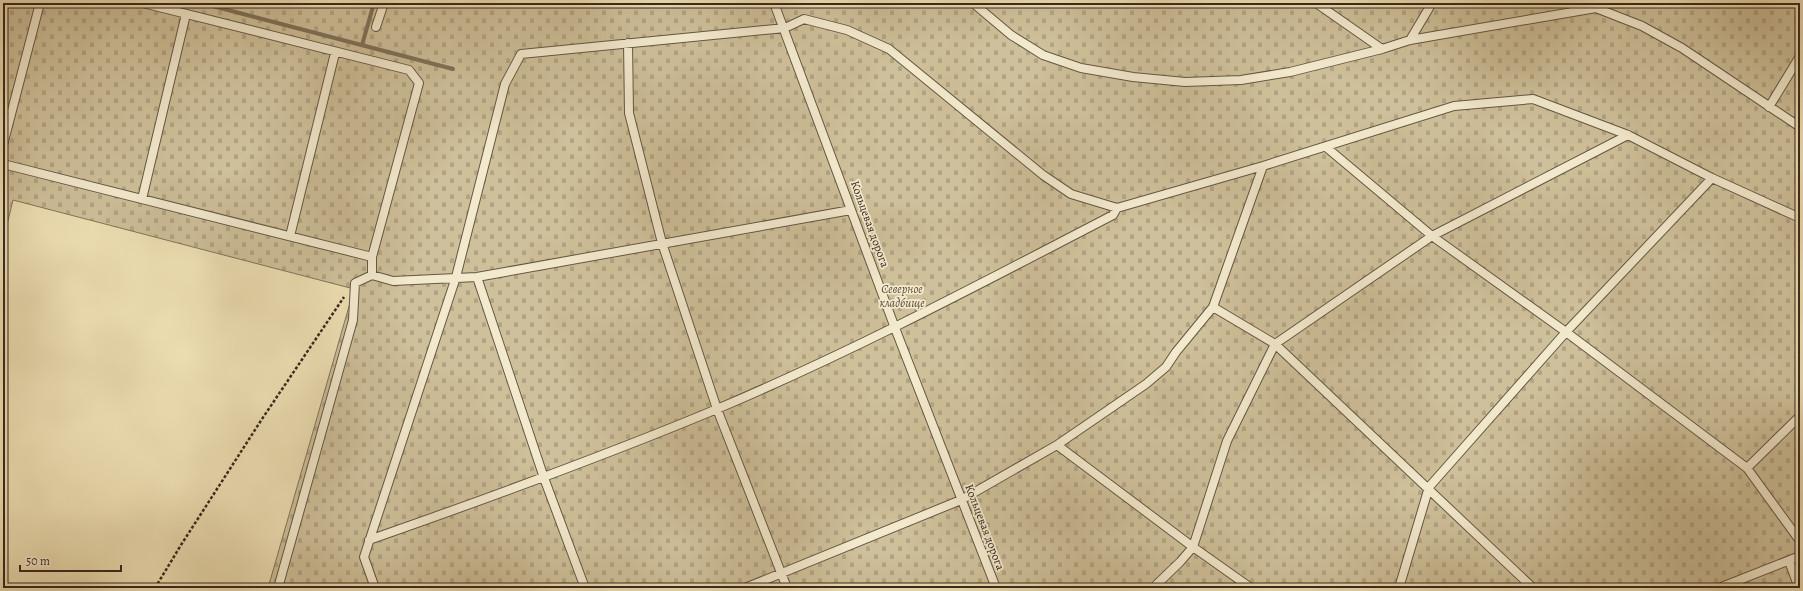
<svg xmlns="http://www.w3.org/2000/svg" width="1803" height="591" font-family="Alegreya,serif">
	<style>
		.cemetery { fill: url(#cemetery-stones); stroke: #83745c }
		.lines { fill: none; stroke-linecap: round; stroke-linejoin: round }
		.stream { stroke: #7f7159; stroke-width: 4 }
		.lane-casing { stroke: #655643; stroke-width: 10 }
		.path { stroke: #38281e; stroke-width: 2.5; stroke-dasharray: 3 2; stroke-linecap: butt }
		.lane { stroke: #f3eace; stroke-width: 8 }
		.labels { text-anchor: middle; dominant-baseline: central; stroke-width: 3.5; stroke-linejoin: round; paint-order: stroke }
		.street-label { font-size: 12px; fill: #38281e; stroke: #f3eace }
		.park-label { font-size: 12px; font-style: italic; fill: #5e4e3d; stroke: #f3eace }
	</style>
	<defs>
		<pattern id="cemetery-stones" width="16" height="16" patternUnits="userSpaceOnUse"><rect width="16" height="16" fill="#cec09a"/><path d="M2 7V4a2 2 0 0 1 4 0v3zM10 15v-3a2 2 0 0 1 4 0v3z" fill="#b2a584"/></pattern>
	</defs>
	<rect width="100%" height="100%" fill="#eddfb3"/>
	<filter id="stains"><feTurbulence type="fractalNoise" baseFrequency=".005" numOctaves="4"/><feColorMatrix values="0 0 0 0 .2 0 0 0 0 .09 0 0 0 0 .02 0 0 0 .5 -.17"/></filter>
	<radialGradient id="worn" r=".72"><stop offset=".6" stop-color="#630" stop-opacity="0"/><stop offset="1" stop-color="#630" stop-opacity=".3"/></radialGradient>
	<!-- cemetery -->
	<path class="cemetery" d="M3,3h1797v585h-1532l86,-299 -341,-89 -10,41z"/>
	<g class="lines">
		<!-- stream -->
		<path class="stream" d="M201,3l252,66
			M362,45l12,-42"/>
		<defs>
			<path id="lane" d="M143,3l266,67 10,13 -47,174v18l21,6 84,-4 374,-67
				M774,3l121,325 101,260
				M973,3l38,32 32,20 38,13 52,9 52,5 56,-2 49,-8 92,-23 28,-9 186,-32 46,18 40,22 118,79
				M1316,3l66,46
				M376,27l8,-24
				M1410,40l22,-37
				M628,43l1,70 33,130 55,166 70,179
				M1769,107l31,-51
				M3,145l37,-142
				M1326,147l106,89 134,96 181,136 53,73
				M3,164l369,93
				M142,199l44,-185
				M290,236l45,-183
				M477,277l67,201 41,110
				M1213,307l62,37 258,244
				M1057,445l136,102 58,41
				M1747,468l53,-52
				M369,540c117,-41 233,-83 348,-131 135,-57 265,-126 396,-194l4,-7
				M1789,561l10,27
				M278,588l75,-268 2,-37 17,-8
				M375,588l-11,-31 92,-280 49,-193 16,-30 264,-26 19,-9 43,11 42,19 154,126 28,19 46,14 146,-42 191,-60 79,-7 95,36 84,43 88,40
				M745,588l216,-88 96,-55 89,-61 20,-17 10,-15 37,-45 50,-141
				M1153,588l27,-26 13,-15 34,-106 48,-97 157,-108 196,-101
				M1399,588l30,-101 137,-155 146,-154
				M1719,588l81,-32"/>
		</defs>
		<!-- lane casing -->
		<use href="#lane" class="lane-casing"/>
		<!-- path -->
		<path class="path" d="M155,588l26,-43 81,-126 82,-122"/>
		<!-- lane -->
		<use href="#lane" class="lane"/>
	</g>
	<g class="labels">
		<!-- street labels -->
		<g class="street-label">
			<text transform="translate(870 224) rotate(70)">Кольцевая дорога</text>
			<text transform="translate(985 527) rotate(69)">Кольцевая дорога</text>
		</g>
		<!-- park labels -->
		<g class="park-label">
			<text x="902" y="289">Северное<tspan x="902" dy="14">кладбище</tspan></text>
		</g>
	</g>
	<!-- margin -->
	<rect width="1803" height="591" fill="none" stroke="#eddfb3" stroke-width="16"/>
	<rect x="4" y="4" width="1795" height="583" fill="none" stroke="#38281e" stroke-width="2"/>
	<rect x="8" y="8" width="1787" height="575" fill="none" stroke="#38281e"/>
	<!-- scale -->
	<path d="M20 565v6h101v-6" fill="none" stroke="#38281e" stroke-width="2"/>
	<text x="26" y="565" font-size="12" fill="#38281e" stroke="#f3eace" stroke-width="3" paint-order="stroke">50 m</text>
	<rect width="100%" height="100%" filter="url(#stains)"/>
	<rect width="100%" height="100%" fill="url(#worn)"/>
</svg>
